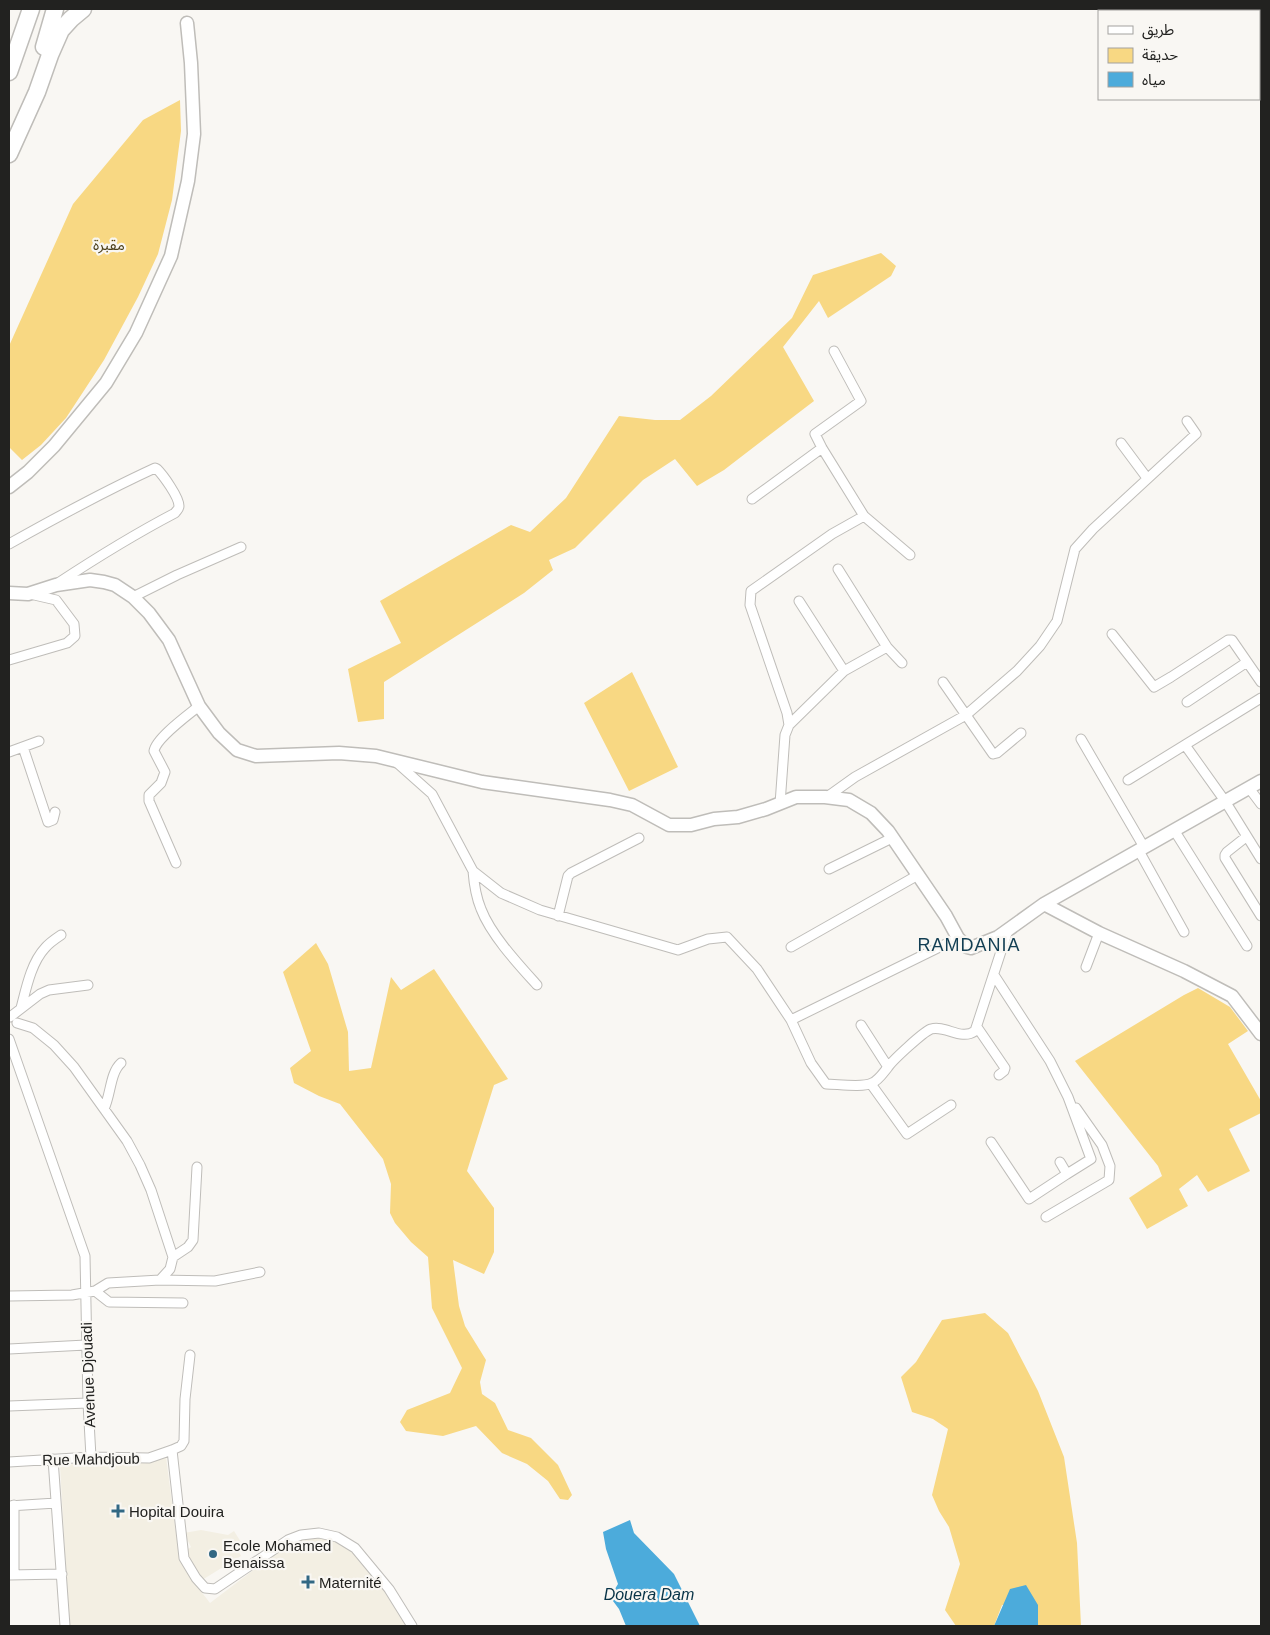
<svg xmlns="http://www.w3.org/2000/svg" width="1270" height="1635" font-family="Arial,'Noto Sans Arabic',sans-serif">
	<style>
		.built { fill: #f3efe3 }
		.green { fill: #f8d883 }
		.water { fill: #4cabdb }
		.lines { fill: none; stroke-linecap: round; stroke-linejoin: round }
		.street-casing { stroke: #bfbdb9; stroke-width: 11 }
		.secondary-casing { stroke: #bfbdb9; stroke-width: 15 }
		.highway-casing { stroke: #bfbdb9; stroke-width: 19 }
		.street { stroke: #fff; stroke-width: 9 }
		.secondary { stroke: #fff; stroke-width: 12 }
		.highway { stroke: #fff; stroke-width: 16 }
		.poi-dot { fill: #326884; stroke: #f9f7f3; stroke-width: 2 }
		.labels { text-anchor: middle; dominant-baseline: central; stroke-width: 4.5; stroke-linejoin: round; paint-order: stroke }
		.park-label { font-size: 15px; fill: #4d401a; stroke: #f9f7f3 }
		.street-label { font-size: 15px; fill: #222220; stroke: #f9f7f3 }
		.poi-label { font-size: 15px; fill: #222220; stroke: #f9f7f3; text-anchor: start }
		.water-label { font-size: 16px; font-style: italic; fill: #083347; stroke: #f9f7f3 }
		.quarter-label { font-size: 18px; letter-spacing: 1px; fill: #123e53; stroke: #f9f7f3 }
	</style>
	<rect width="100%" height="100%" fill="#f9f7f3"/>
	<!-- built -->
	<path class="built" d="M166,1457l13,99 11,21 20,26 83,-63 24,-4 15,4 14,7 13,10 12,13 38,56h-340l-9,-161z
		M201,1530l27,5 6,-4 10,16 -6,3 3,6 -39,24 -17,-29 6,-4 -7,-14z"/>
	<!-- green -->
	<path class="green" d="M180,100l1,31 -9,69 -14,54 -20,43 -34,63 -38,58 -25,27 -19,15 -13,-13v-101l64,-142 70,-84z
		M881,253l15,13 -5,10 -63,42 -9,-17 -36,46 31,54 -90,69 -27,16 -22,-27 -32,21 -68,68 -26,12 4,10 -29,23 -140,89v37l-26,3 -10,-53 53,-26 -21,-42 131,-76 19,7 36,-34 53,-82 36,4h25l31,-24 81,-78 21,-43z
		M632,672l46,95 -49,24 -45,-88z
		M316,943l12,21 20,68 1,39 22,-3 20,-91 10,13 33,-21 74,110 -14,6 -27,86 27,37v44l-10,22 -31,-14 6,46 6,20 21,34 -6,22 2,12 13,9 13,27 23,8 27,27 14,30 -4,5 -8,-1 -12,-18 -21,-17 -25,-11 -26,-27 -33,10 -37,-5 -6,-9 7,-12 43,-17 12,-25 -30,-60 -4,-51 -17,-15 -16,-19 -5,-10 1,-29 -8,-25 -43,-55 -21,-8 -25,-13 -4,-15 21,-17 -28,-79z
		M1198,988l32,19 18,24 -20,13 33,57v12l-32,16 21,42 -42,21 -11,-17 -18,14 9,17 -41,23 -18,-31 33,-22 -4,-10 -83,-105 109,-66z
		M985,1313l23,20 30,58 26,66 13,86 4,83h-43v-21h-36l-8,21h-38l-11,-16 15,-46 -11,-37 -10,-16 -7,-16 16,-66 -15,-10 -21,-7 -11,-35 15,-15 26,-42z"/>
	<!-- water -->
	<path class="water" d="M630,1520l4,13 40,41 26,52h-74l-7,-17 -9,-12 8,-13 -12,-35 -3,-17z
		M1026,1585l12,20v21h-44l16,-37z"/>
	<g class="lines">
		<defs>
			<path id="street" d="M1121,443l26,35
				M752,499l70,-51
				M864,516l46,39
				M9,544c48,-27 96,-53 146,-76l2,1c6,6 22,28 22,37 0,3 -2,4 -4,7 -40,21 -79,45 -117,70
				M133,597l44,-22 64,-28
				M799,601l45,70
				M1112,634l42,53 17,-10 57,-37h4l29,42
				M887,647l15,16
				M9,660l58,-17 8,-7 -1,-12 -18,-24 -26,-6
				M943,682l50,72 4,-1 24,-20
				M1187,702l60,-40
				M789,725l55,-54 43,-24 -49,-78
				M1081,739l63,108
				M1185,745l40,56 36,58
				M23,747l25,75 5,-2 2,-8
				M9,752l30,-11
				M396,762l36,32 41,77 28,22 39,17 138,40 30,-11 19,-2 30,32 34,51 20,43 15,21c11,0 37,4 46,-1 7,-3 11,-10 16,-16 5,-7 35,-35 43,-38 15,-4 30,12 44,2l33,-101
				M1128,780l133,-82
				M1249,788l12,16
				M827,797l28,-20 111,-62 51,-44 23,-25 17,-25 18,-72 18,-20 103,-95 -9,-13
				M780,804l5,-69 4,-10 -2,-12 -37,-108 1,-14 81,-57 32,-18 -42,-68 -7,-14 46,-33 -27,-50
				M1174,830l73,116
				M1246,837l-19,15 -2,3v3l36,58
				M1139,851l45,81
				M176,863l-27,-62v-6l12,-12 4,-11 -11,-21c2,-13 34,-36 45,-45
				M829,869l63,-31
				M473,871c1,13 3,26 8,38 10,26 37,55 56,76
				M558,916l10,-40 3,-3 68,-35
				M791,947l127,-72
				M1086,967l13,-34
				M994,975l56,86 18,36 23,62 -24,15 -7,-12
				M21,1008c5,-19 10,-45 24,-60 4,-5 10,-9 16,-13
				M10,1017l30,-23 9,-4 39,-5
				M791,1020l167,-82
				M861,1025l27,42
				M977,1027l28,41 -1,3 -5,4
				M9,1039l76,217 3,147 3,54
				M871,1084l36,50 44,-29
				M104,1109c7,-15 6,-36 17,-46
				M991,1142l38,57 38,-25
				M1046,1217l63,-37 1,-14 -8,-21 -26,-37
				M173,1257l15,-10 5,-7 4,-73
				M160,1280l55,1 45,-9
				M95,1291l14,11 74,1
				M9,1296l63,-1 23,-4 13,-8 52,-3 10,-11 3,-12 -22,-67 -11,-25 -13,-24 -53,-74 -20,-22 -21,-17 -16,-5
				M9,1349l77,-4
				M9,1406l79,-3
				M172,1450l12,108 12,20 9,10 10,1 73,-49 13,-5 18,-2 18,4 18,11 34,41 23,37
				M53,1459l12,167
				M9,1462l82,-5 58,1 23,-8 9,-4 3,-5 1,-42 5,-44
				M9,1506l47,-3
				M9,1575l53,-1
				M14,1575v-70"/>
			<path id="secondary" d="M9,487l19,-15 26,-26 52,-63 30,-50 35,-77 17,-75 6,-47 -3,-71 -4,-40
				M9,593l19,1 28,-9 34,-5 14,2 11,3 18,12 16,16 20,27 30,66 20,27 18,17 19,6 83,-3 37,3 106,26 128,18 22,5 37,20h22l23,-6 24,-2 28,-8 30,-12h29l24,3 22,13 17,18 58,85 12,22 9,9 4,1 27,-11 46,-33 217,-123
				M1044,904l55,29 85,38 48,25 29,38"/>
			<path id="highway" d="M44,47l11,-38
				M9,72l22,-63
				M9,154l28,-62 13,-37 11,-25 10,-11 12,-10"/>
		</defs>
		<!-- street casing -->
		<use href="#street" class="street-casing"/>
		<!-- secondary casing -->
		<use href="#secondary" class="secondary-casing"/>
		<!-- highway casing -->
		<use href="#highway" class="highway-casing"/>
		<!-- street -->
		<use href="#street" class="street"/>
		<!-- secondary -->
		<use href="#secondary" class="secondary"/>
		<!-- highway -->
		<use href="#highway" class="highway"/>
	</g>
	<!-- markers -->
	<g class="poi-dot">
		<path d="M115.5 1503.5h5v5h5v5h-5v5h-5v-5h-5v-5h5z"/>
		<circle cx="213" cy="1554" r="5"/>
		<path d="M305.5 1574.5h5v5h5v5h-5v5h-5v-5h-5v-5h5z"/>
	</g>
	<g class="labels">
		<!-- park labels -->
		<g class="park-label">
			<text x="109" y="244">مقبرة</text>
		</g>
		<!-- street labels -->
		<g class="street-label">
			<text transform="translate(88 1375) rotate(-92)">Avenue Djouadi</text>
			<text transform="translate(91 1459) rotate(-1)">Rue Mahdjoub</text>
		</g>
		<!-- poi labels -->
		<g class="poi-label">
			<text x="129" y="1511">Hopital Douira</text>
			<text x="223" y="1545">Ecole Mohamed<tspan x="223" dy="17">Benaissa</tspan></text>
			<text x="319" y="1582">Maternité</text>
		</g>
		<!-- water labels -->
		<g class="water-label">
			<text x="649" y="1594">Douera Dam</text>
		</g>
		<!-- quarter labels -->
		<g class="quarter-label">
			<text x="969" y="945">RAMDANIA</text>
		</g>
	</g>
	<!-- border -->
	<rect width="1270" height="1635" fill="none" stroke="#222220" stroke-width="20"/>
	<!-- legend -->
	<rect x="1098" y="10" width="162" height="90" fill="#f9f7f3" stroke="#a3a29f"/>
	<rect x="1108" y="26" width="25" height="8" fill="#ffffff" stroke="#a3a29f"/>
	<text x="1142" y="35" font-size="15" fill="#222220">طريق</text>
	<rect x="1108" y="48" width="25" height="15" fill="#f8d883" stroke="#a3a29f"/>
	<text x="1142" y="60" font-size="15" fill="#222220">حديقة</text>
	<rect x="1108" y="72" width="25" height="15" fill="#4cabdb" stroke="#a3a29f"/>
	<text x="1142" y="85" font-size="15" fill="#222220">مياه</text>
</svg>
